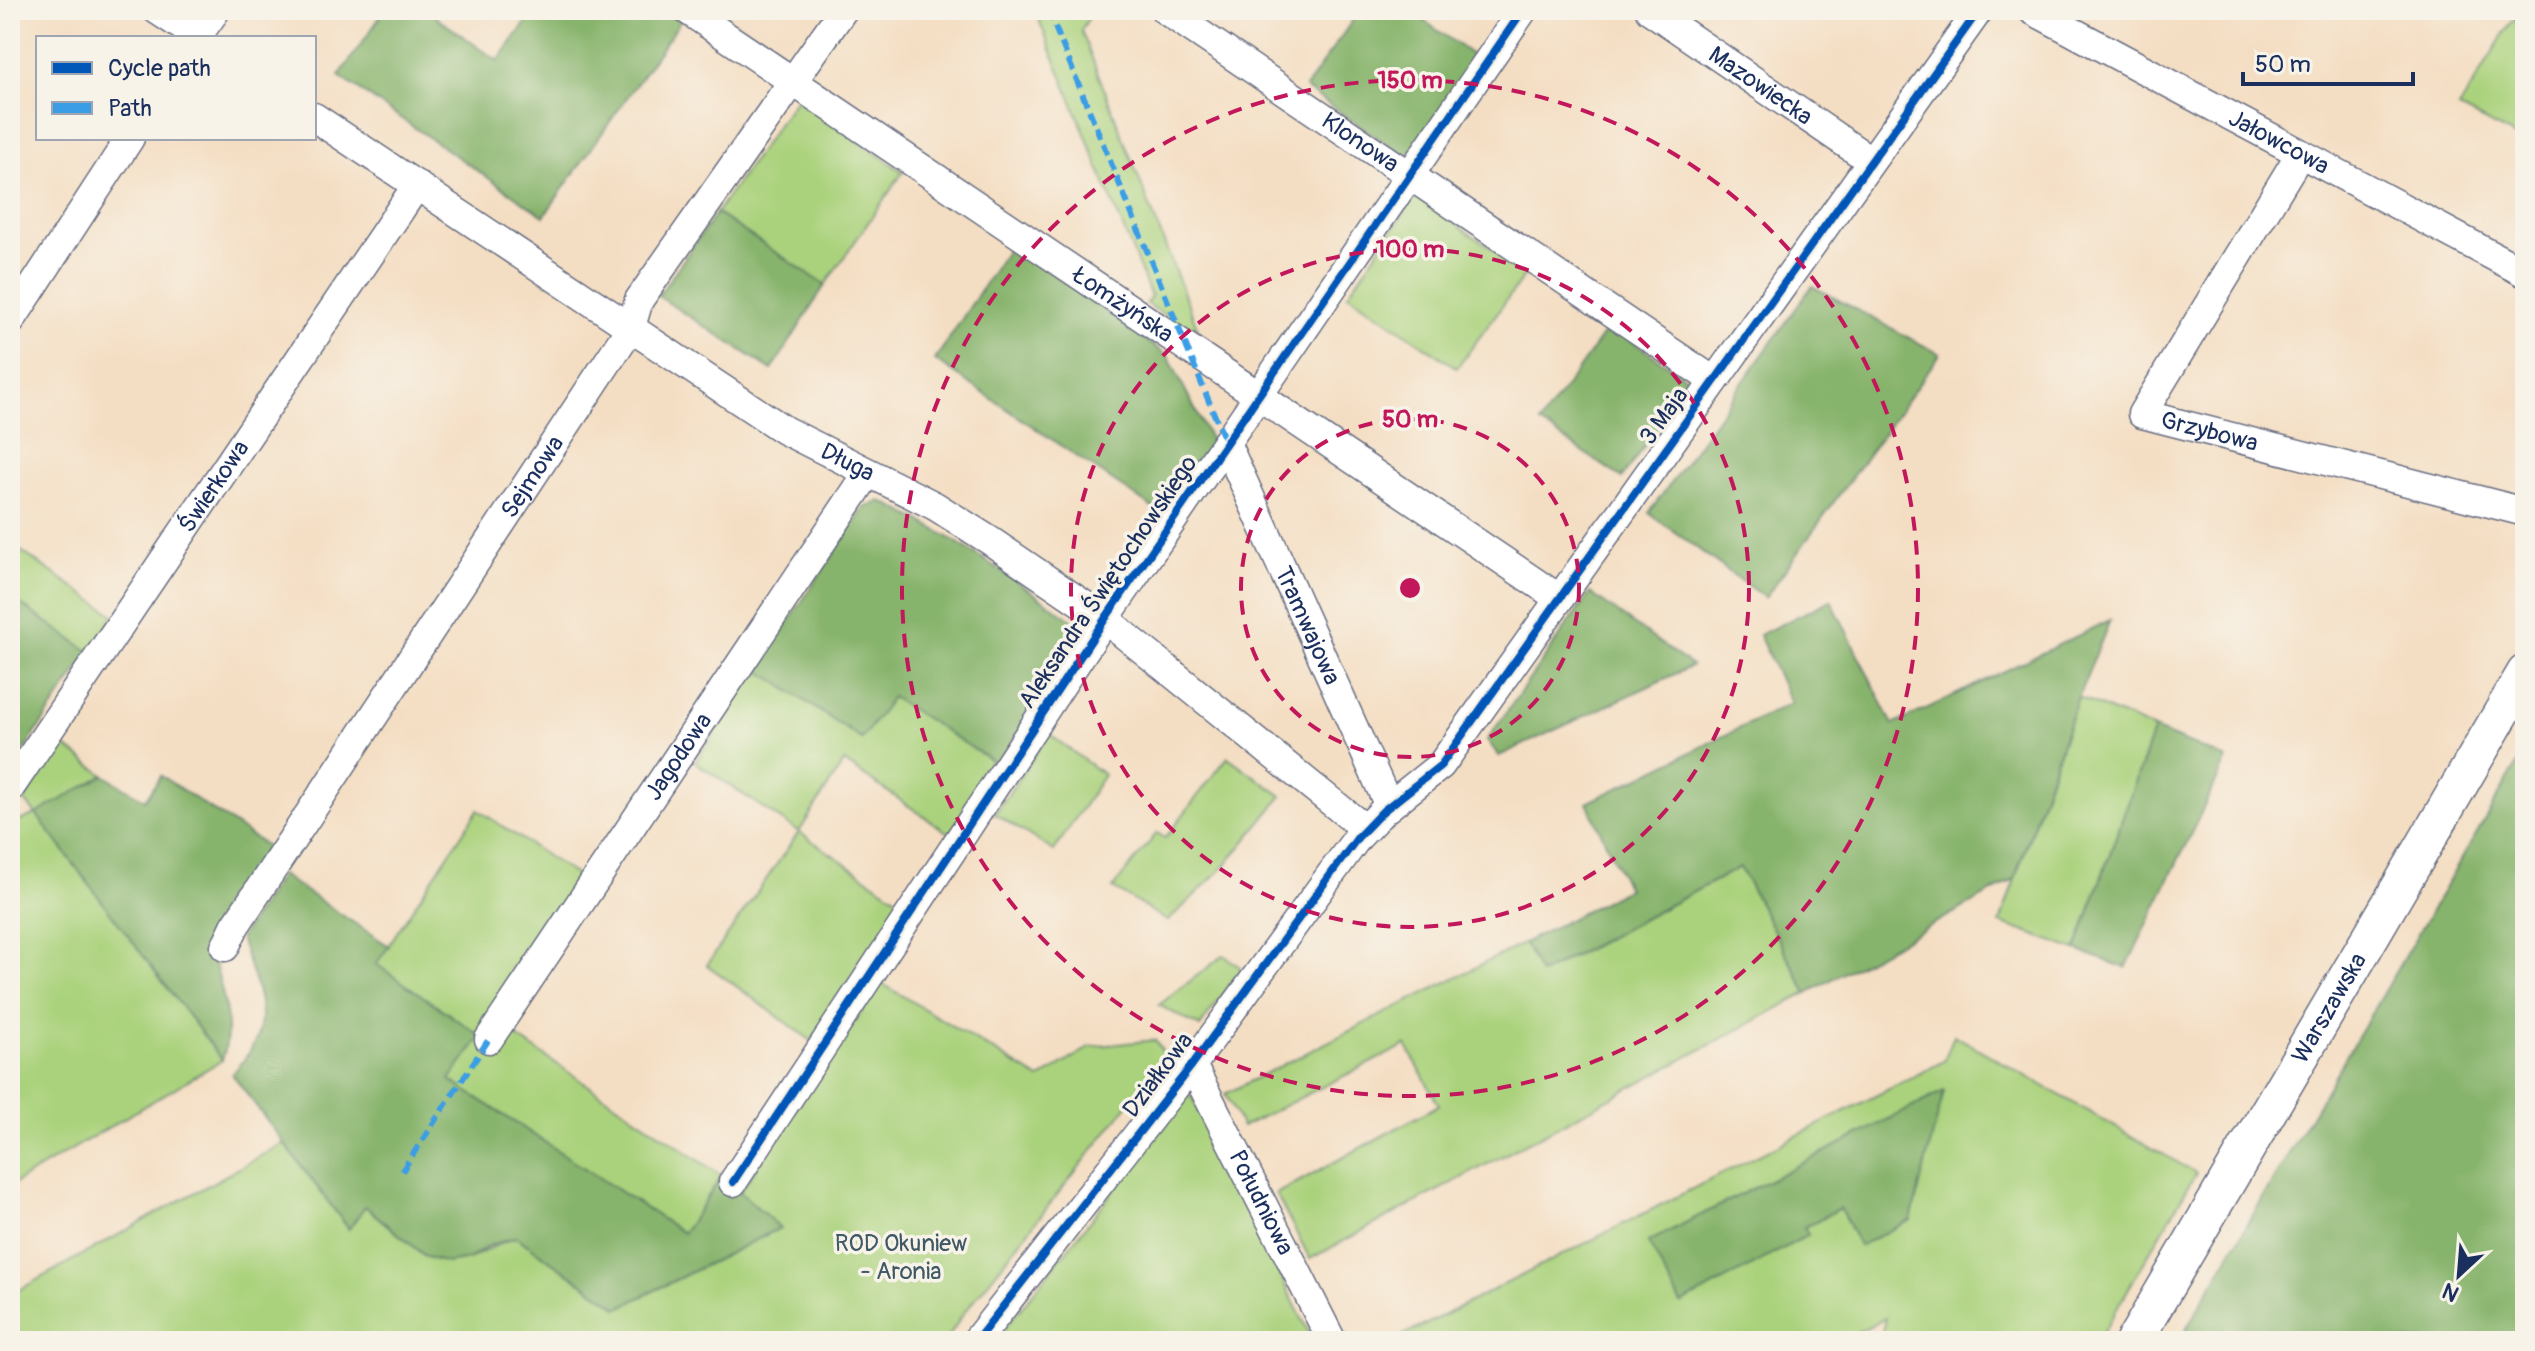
<svg xmlns="http://www.w3.org/2000/svg" width="2535" height="1351" font-family="Pangolin,sans-serif">
	<style>
		.green { fill: #aad27c; stroke: #62806d; stroke-width: 2; fill-rule: evenodd }
		.forest { fill: #87b46c; stroke: #517265; stroke-width: 2 }
		.lines { fill: none; stroke-linecap: round; stroke-linejoin: round }
		.minor-casing { stroke: #676c81; stroke-width: 31 }
		.major-casing { stroke: #676c81; stroke-width: 39 }
		.minor { stroke: #fff; stroke-width: 28 }
		.major { stroke: #fff; stroke-width: 36 }
		.quiet { stroke: #3b9de6; stroke-width: 6; stroke-dasharray: 12 6; stroke-linecap: butt }
		.cycleway-casing { stroke: #f7f3e8; stroke-width: 13 }
		.cycleway { stroke: #0057b8; stroke-width: 8 }
		.ring { fill: none; stroke: #c2185b; stroke-width: 4; stroke-dasharray: 14 10 }
		.labels { text-anchor: middle; dominant-baseline: central; stroke-width: 7; stroke-linejoin: round; paint-order: stroke }
		.street-label { font-size: 24px; fill: #1b2f5e; stroke: #f7f3e8 }
		.park-label { font-size: 24px; fill: #3f5866; stroke: #f7f3e8 }
		.centre { fill: #c2185b; stroke: #f7f3e8; stroke-width: 4 }
		.ring-label { font-size: 24px; text-anchor: middle; font-weight: bold; fill: #c2185b; stroke: #f7f3e8; stroke-width: 7; stroke-linejoin: round; paint-order: stroke }
	</style>
	<rect width="100%" height="100%" fill="#f7f3e8"/>
	<filter id="ink" filterUnits="userSpaceOnUse"><feTurbulence type="fractalNoise" baseFrequency=".0125" numOctaves="2"/><feDisplacementMap in="SourceGraphic" scale="16" xChannelSelector="R" yChannelSelector="G"/><feConvolveMatrix kernelMatrix="1 2 1 2 8 2 1 2 1" color-interpolation-filters="sRGB"/></filter>
	<filter id="wash" filterUnits="userSpaceOnUse"><feTurbulence type="fractalNoise" baseFrequency=".006" numOctaves="4" result="noise"/><feDisplacementMap in="SourceGraphic" scale="32" xChannelSelector="R" yChannelSelector="G"/><feGaussianBlur stdDeviation="1.8" result="paint"/><feColorMatrix in="noise" values="0 0 0 0 0 0 0 0 0 0 0 0 0 0 0 0 0 1.4 0 .05"/><feComposite in="paint" operator="in"/></filter>
	<g filter="url(#wash)">
		<rect width="100%" height="100%" fill="#f4dec3"/>
		<!-- green -->
		<path class="green" d="M1035,10h59l-13,20 121,310 -56,-37 5,-6z
			M2512,20l13,7v115l-66,-34z
			M796,99l107,73 -78,113 -109,-72z
			M1415,197l112,75 -70,96 -109,-74z
			M21,551l93,64 -24,37 -80,-55v-28z
			M757,669l104,70 30,-43 106,68 -47,70 -106,-72 -45,70 105,71 -92,138 -105,-76 92,-133 -104,-70z
			M2078,697l76,32 -78,221 -76,-27z
			M1049,734l55,41 -50,76 -59,-37z
			M60,743l44,32 -67,39 185,246 -212,126v-361l26,-11 -12,-14z
			M1228,757l54,39 -57,70 -57,55 -55,-33 44,-55 8,5z
			M478,810l105,70 -102,156 20,17 13,-18 208,141 -39,57 -233,-153 -74,-116z
			M1740,867l67,126 -497,266 -34,-65 163,-89 -33,-60 -164,82 -17,-33 299,-151 17,31z
			M1224,955l17,13 -41,59 -41,-22z
			M881,983l159,96 50,-32 65,-7 11,17 -203,257 -17,27h-936v-46l274,-152 64,85 17,-22c27,22 68,67 106,52 15,-7 28,-15 45,-21l103,71 161,-80 -40,-36z
			M1954,1035l242,138 -98,168h-218l5,-23 -45,23h-447l551,-280zM1944,1092l-103,116 -37,19z
			M1190,1094l123,247h-318z"/>
		<!-- forest -->
		<path class="forest" d="M385,10h41l72,51 37,-51h130l16,10 -137,196 -205,-140z
			M1360,10h49l70,50 -72,98 -102,-70z
			M716,213l109,72 -53,85 -114,-74z
			M1011,244l157,112 44,87 -52,70 -225,-153z
			M1812,286l128,68 -175,244 -116,-85z
			M1609,326l81,54 -68,98 -82,-55z
			M881,501c73,34 139,83 206,129l-90,134 -105,-67 -30,42 -105,-70 107,-161z
			M1590,593l102,73 -193,90 -12,-16z
			M10,597l80,55 -80,119z
			M1831,600l62,125 217,-105 -32,77 -64,183 -207,113 -67,-126 -200,107 -16,-31 104,-54 -41,-86 204,-100 -32,-68z
			M2154,729l73,30 -101,209 -50,-18z
			M2525,751v590h-346z
			M104,775l41,25 16,-24 107,71 -60,87c7,43 29,82 14,126l-186,-246z
			M281,875l108,71 -13,18 105,72 -31,44 233,153 39,-57 58,52 -161,80 -103,-71 -27,9 -20,13 -22,4 -21,-6 -61,-51 -16,23 -117,-155c48,-50 26,-78 8,-136z
			M1944,1091l-33,129 -52,26 -19,-38 -36,19 4,8 -127,69 -33,-62z"/>
	</g>
	<g filter="url(#ink)">
		<g class="lines">
			<defs>
				<g id="minor">
					<path d="M157,10l43,28"/>
					<path id="s1" d="M687,10l870,587"/>
					<path id="s2" d="M1165,10l549,371"/>
					<path id="s3" d="M1650,10l220,150"/>
					<path id="s4" d="M2032,10l493,263"/>
					<path d="M2522,10l3,2"/>
					<path d="M196,38l20,-28"/>
					<path id="s5" d="M314,117l470,313 151,76 54,34 116,79 260,210"/>
					<path id="s6" d="M2300,154l-158,260 383,98"/>
					<path d="M10,322l120,-184"/>
					<path id="s7" d="M1226,443l163,363"/>
					<path id="s8" d="M10,788l407,-603"/>
					<path id="s9" d="M225,947l10,-21 396,-599 8,-27 204,-290"/>
					<path id="s10" d="M489,1039l379,-566"/>
					<path id="s11" d="M1192,1065l140,276"/>
					<path d="M733,1182l372,-563 418,-609"/>
					<path d="M976,1341l216,-276 166,-228 25,-26 58,-46 538,-755"/>
				</g>
				<g id="major">
					<path id="s12" d="M2134,1341l391,-668"/>
				</g>
			</defs>
			<!-- minor casing -->
			<use href="#minor" class="minor-casing"/>
			<!-- major casing -->
			<use href="#major" class="major-casing"/>
			<!-- minor -->
			<use href="#minor" class="minor"/>
			<!-- major -->
			<use href="#major" class="major"/>
			<!-- quiet -->
			<path class="quiet" d="M1048,10l178,433
				M402,1171l87,-132"/>
			<defs>
				<path id="cycleway" d="M733,1182l372,-563 418,-609
					M976,1341l216,-276 166,-228 25,-26 58,-46 538,-755"/>
			</defs>
			<!-- cycleway casing -->
			<use href="#cycleway" class="cycleway-casing"/>
			<!-- cycleway -->
			<use href="#cycleway" class="cycleway"/>
		</g>
	</g>
	<!-- distance rings -->
	<g class="ring">
		<circle cx="1410" cy="588" r="169"/>
		<circle cx="1410" cy="588" r="339"/>
		<circle cx="1410" cy="588" r="508"/>
	</g>
	<g class="labels">
		<!-- street labels -->
		<g class="street-label">
			<text stroke="none"><textPath href="#s3" startOffset="134">Mazowiecka</textPath></text>
			<text stroke="none"><textPath href="#s4" startOffset="280">Jałowcowa</textPath></text>
			<text stroke="none"><textPath href="#s2" startOffset="236">Klonowa</textPath></text>
			<text stroke="none"><textPath href="#s1" startOffset="526">Łomżyńska</textPath></text>
			<text transform="translate(1664 416) rotate(-54)">3 Maja</text>
			<text stroke="none"><textPath href="#s6" startOffset="374">Grzybowa</textPath></text>
			<text stroke="none"><textPath href="#s5" startOffset="636">Długa</textPath></text>
			<text stroke="none"><textPath href="#s9" startOffset="562">Sejmowa</textPath></text>
			<text stroke="none"><textPath href="#s8" startOffset="364">Świerkowa</textPath></text>
			<text transform="translate(1108 582) rotate(-56)">Aleksandra Świętochowskiego</text>
			<text stroke="none"><textPath href="#s7" startOffset="200">Tramwajowa</textPath></text>
			<text stroke="none"><textPath href="#s10" startOffset="340">Jagodowa</textPath></text>
			<text stroke="none"><textPath href="#s12" startOffset="386">Warszawska</textPath></text>
			<text transform="translate(1158 1075) rotate(-53)">Działkowa</text>
			<text stroke="none"><textPath href="#s11" startOffset="154">Południowa</textPath></text>
		</g>
		<!-- park labels -->
		<g class="park-label">
			<text x="901" y="1243">ROD Okuniew<tspan x="901" dy="28">- Aronia</tspan></text>
		</g>
	</g>
	<circle cx="1410" cy="588" r="12" class="centre"/>
	<g class="ring-label">
		<text x="1410" y="88">150 m</text>
		<text x="1410" y="257">100 m</text>
		<text x="1410" y="427">50 m</text>
	</g>
	<!-- margin -->
	<rect width="2535" height="1351" fill="none" stroke="#f7f3e8" stroke-width="40"/>
	<!-- legend -->
	<rect x="36" y="36" width="280" height="104" fill="#f7f3e8" stroke="#9fa5b1" stroke-width="2"/>
	<rect x="52" y="62" width="40" height="12" fill="#0057b8" stroke="#9fa5b1" stroke-width="2"/>
	<text x="108" y="76" font-size="24" fill="#1b2f5e">Cycle path</text>
	<rect x="52" y="102" width="40" height="12" fill="#3b9de6" stroke="#9fa5b1" stroke-width="2"/>
	<text x="108" y="116" font-size="24" fill="#1b2f5e">Path</text>
	<!-- north arrow -->
	<g transform="translate(2459 1275) rotate(206)" stroke="#f7f3e8" stroke-width="6" paint-order="stroke">
	<path d="M0-6L14 30L0 20L-14 30Z" fill="#1b2f5e"/>
	<text y="-12" font-size="22" font-weight="bold" text-anchor="middle" fill="#1b2f5e">N</text>
	</g>
	<!-- scale -->
	<path d="M2243 72v12h170v-12" fill="none" stroke="#1b2f5e" stroke-width="4"/>
	<text x="2255" y="72" font-size="24" fill="#1b2f5e" stroke="#f7f3e8" stroke-width="6" paint-order="stroke">50 m</text>
</svg>
